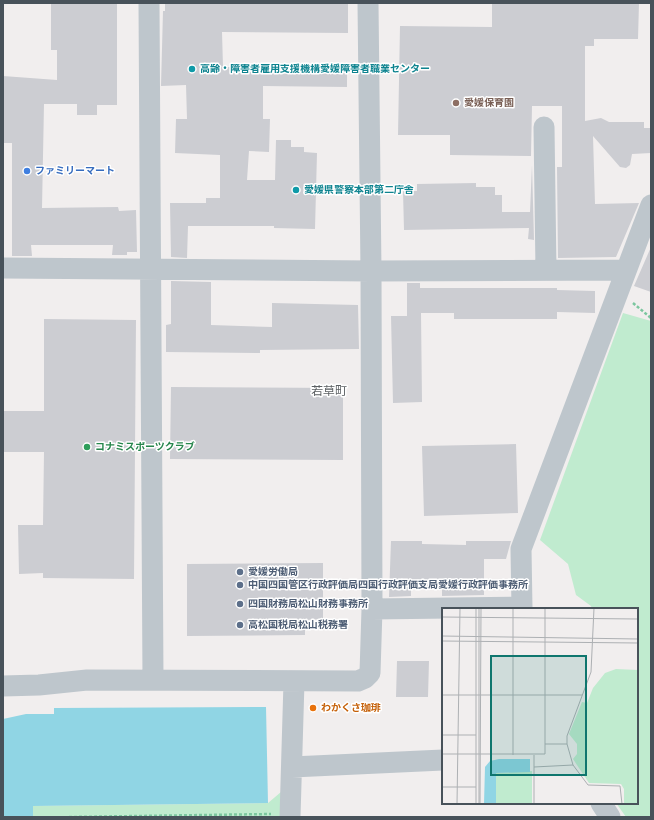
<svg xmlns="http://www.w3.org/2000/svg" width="654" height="820" font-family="'Fira Sans','Noto Sans JP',sans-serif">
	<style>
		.green { fill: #c0ebcf }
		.water { fill: #90d5e4 }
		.building { fill: #cccdd2 }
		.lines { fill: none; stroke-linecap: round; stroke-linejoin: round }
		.path { stroke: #7bc69f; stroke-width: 2.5; stroke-dasharray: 3 2; stroke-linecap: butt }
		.minor { stroke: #bec6cc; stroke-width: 21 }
		.culture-dot { fill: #0f9aa8; stroke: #fff; stroke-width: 1.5 }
		.education-dot { fill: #8d6e63; stroke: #fff; stroke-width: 1.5 }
		.shop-dot { fill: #3f7fe0; stroke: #fff; stroke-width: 1.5 }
		.leisure-dot { fill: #2e9e5b; stroke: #fff; stroke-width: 1.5 }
		.service-dot { fill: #5c6f8a; stroke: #fff; stroke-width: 1.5 }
		.food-dot { fill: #e8710a; stroke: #fff; stroke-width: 1.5 }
		.labels { text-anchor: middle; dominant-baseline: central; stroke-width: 3; stroke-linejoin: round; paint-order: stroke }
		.culture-label { font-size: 10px; font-weight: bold; fill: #0d838f; stroke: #fff; text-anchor: start }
		.education-label { font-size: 10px; font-weight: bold; fill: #785e54; stroke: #fff; text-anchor: start }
		.shop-label { font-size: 10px; font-weight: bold; fill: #366cbe; stroke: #fff; text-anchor: start }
		.leisure-label { font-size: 10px; font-weight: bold; fill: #27864d; stroke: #fff; text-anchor: start }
		.service-label { font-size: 10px; font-weight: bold; fill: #4e5e75; stroke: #fff; text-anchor: start }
		.food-label { font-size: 10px; font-weight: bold; fill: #c56008; stroke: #fff; text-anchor: start }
		.quarter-label { font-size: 12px; fill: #5b5f62; stroke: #fff }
		.inset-road { fill: none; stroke: #adb0b3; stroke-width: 1 }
		.view { fill: #0f766e; fill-opacity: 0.15; stroke: #0f766e; stroke-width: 2 }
		.inset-edge { fill: none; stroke: #48525a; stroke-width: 2 }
	</style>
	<rect width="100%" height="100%" fill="#f1eeee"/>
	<!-- green -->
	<path class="green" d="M623,313l28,8v496h-25l-10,-14h21v-194h-45l-1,-3 -15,-11 -8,-31 -28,-24z
		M281,792v25h-248v-11l235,-3z"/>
	<!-- water -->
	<path class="water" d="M266,707l2,96 -235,3v11h-30v-98l23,-5h28v-6z"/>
	<!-- building -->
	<path class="building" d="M51,3h66v102h-20v10h-20v-11h-33l-2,104 76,-1 1,4 17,-1 1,42h-10v3h-15l1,-10h-82l1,11h-20v-113h-9v-67l54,4v-30h-6z
		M165,3h183v30l-126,-1 1,35 124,1v19l-84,-1v33h7l-1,33 -20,-1 -2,29h28l1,-40h15v7h13v5l13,1 -2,76 -41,-1v-2h-86l-1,32 -16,-1 -1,-54h36v-5h14v-43l-45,-2 1,-34h11l-1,-34 -25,1 2,-75h2z
		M492,3h147l-1,36h-44v7h-9v75l16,-3 8,4h35v6h7v25l-19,1 -2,11 -4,3 -6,-1 -27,-31 2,68 44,-1 -23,54 -58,1 -1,-91h5v-61h-30l-1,50 -81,-1v-20h-52l2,-109 92,1z
		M532,165l2,75 -6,-1 1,-11 -125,2 -1,-39h14v-7l59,-1v4h19v8h7v17h28z
		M651,247v45l-17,-6z
		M171,281l40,1v43l61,2v-24l86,2 1,44 -99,1v3l-94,-1v-27l5,-1z
		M407,283h13v5h137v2l38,1v22l-38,-1v7h-103v-6h-33l1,89 -29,1 -2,-87h16z
		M44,319l92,1 -2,259 -91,-1v-5l-24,1 -1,-49h25l1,-73h-41v-41h41z
		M171,387l172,1v72l-173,-1z
		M516,444l2,69 -94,3 -2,-70z
		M391,541h31v3l44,1v-4h45l-5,18h-22v36l-42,1v-10h-31v10l-22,1z
		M323,563v56l-18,1v15l-118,1v-72z
		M397,661h32l-1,36h-32z"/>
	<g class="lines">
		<!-- path -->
		<path class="path" d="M633,303l18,15
			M69,817l202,-3"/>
		<!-- minor -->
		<path class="minor" d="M149,3l4,677
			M544,127l2,143
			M3,268l368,3 254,-1
			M372,609l150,-2
			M522,609l-1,-60 130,-344
			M3,686l36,-1 48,-5 271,1 7,-3 5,-5 2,-64 -1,-338 -3,-268
			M292,767l151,-7
			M601,803l9,14
			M290,817l4,-135"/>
	</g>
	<!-- markers -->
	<g class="culture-dot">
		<circle cx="192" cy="69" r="4"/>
		<circle cx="296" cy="190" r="4"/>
	</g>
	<circle class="education-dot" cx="456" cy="103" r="4"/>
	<circle class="shop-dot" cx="27" cy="171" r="4"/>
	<circle class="leisure-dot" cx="87" cy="447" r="4"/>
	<g class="service-dot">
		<circle cx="240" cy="572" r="4"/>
		<circle cx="240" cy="585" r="4"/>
		<circle cx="240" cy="604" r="4"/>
		<circle cx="240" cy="625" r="4"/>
	</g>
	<circle class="food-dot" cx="313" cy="708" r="4"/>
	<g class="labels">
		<!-- culture labels -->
		<g class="culture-label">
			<text x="200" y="69">高齢・障害者雇用支援機構愛媛障害者職業センター</text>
			<text x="304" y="190">愛媛県警察本部第二庁舎</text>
		</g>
		<!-- education labels -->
		<g class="education-label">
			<text x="464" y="103">愛媛保育園</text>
		</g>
		<!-- shop labels -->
		<g class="shop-label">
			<text x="35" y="171">ファミリーマート</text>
		</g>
		<!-- leisure labels -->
		<g class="leisure-label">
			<text x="95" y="447">コナミスポーツクラブ</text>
		</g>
		<!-- service labels -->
		<g class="service-label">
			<text x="248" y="572">愛媛労働局</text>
			<text x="248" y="585">中国四国管区行政評価局四国行政評価支局愛媛行政評価事務所</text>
			<text x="248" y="604">四国財務局松山財務事務所</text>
			<text x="248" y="625">高松国税局松山税務署</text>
		</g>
		<!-- food labels -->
		<g class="food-label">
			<text x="321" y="708">わかくさ珈琲</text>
		</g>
		<!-- quarter labels -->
		<g class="quarter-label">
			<text x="329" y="391">若草町</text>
		</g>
	</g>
	<!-- overview -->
	<g transform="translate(442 608)">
		<rect width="196" height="196" fill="#f1eeee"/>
		<path d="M174,61l22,1v134h-14v-15l-3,-5 -32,-1 -16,-24 4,-5v-10l-8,-10 13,-32 5,1 6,-15 12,-15zM90,163v33h-36v-31z" fill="#c0ebcf"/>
		<path d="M57,151h31v13l-34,1v31h-12l1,-37 5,-6z" fill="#90d5e4"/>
		<path class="inset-road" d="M71,0v147M152,0l-3,64 -24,64v8l6,21 15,20 32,1 2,18M0,9l196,2M0,28l196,3M0,33l196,2M0,87h140M0,127h34M103,136h22M0,146h103v-146M92,147v49M92,159l39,-2M0,179h34M15,196l3,-196M34,196v-196M37,196v-196M38,196l1,-196"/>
		<path class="view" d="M49,48h95v119h-95z"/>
		<rect width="196" height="196" class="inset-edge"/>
	</g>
	<!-- border -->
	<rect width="654" height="820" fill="none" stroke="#48525a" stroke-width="8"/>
</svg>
